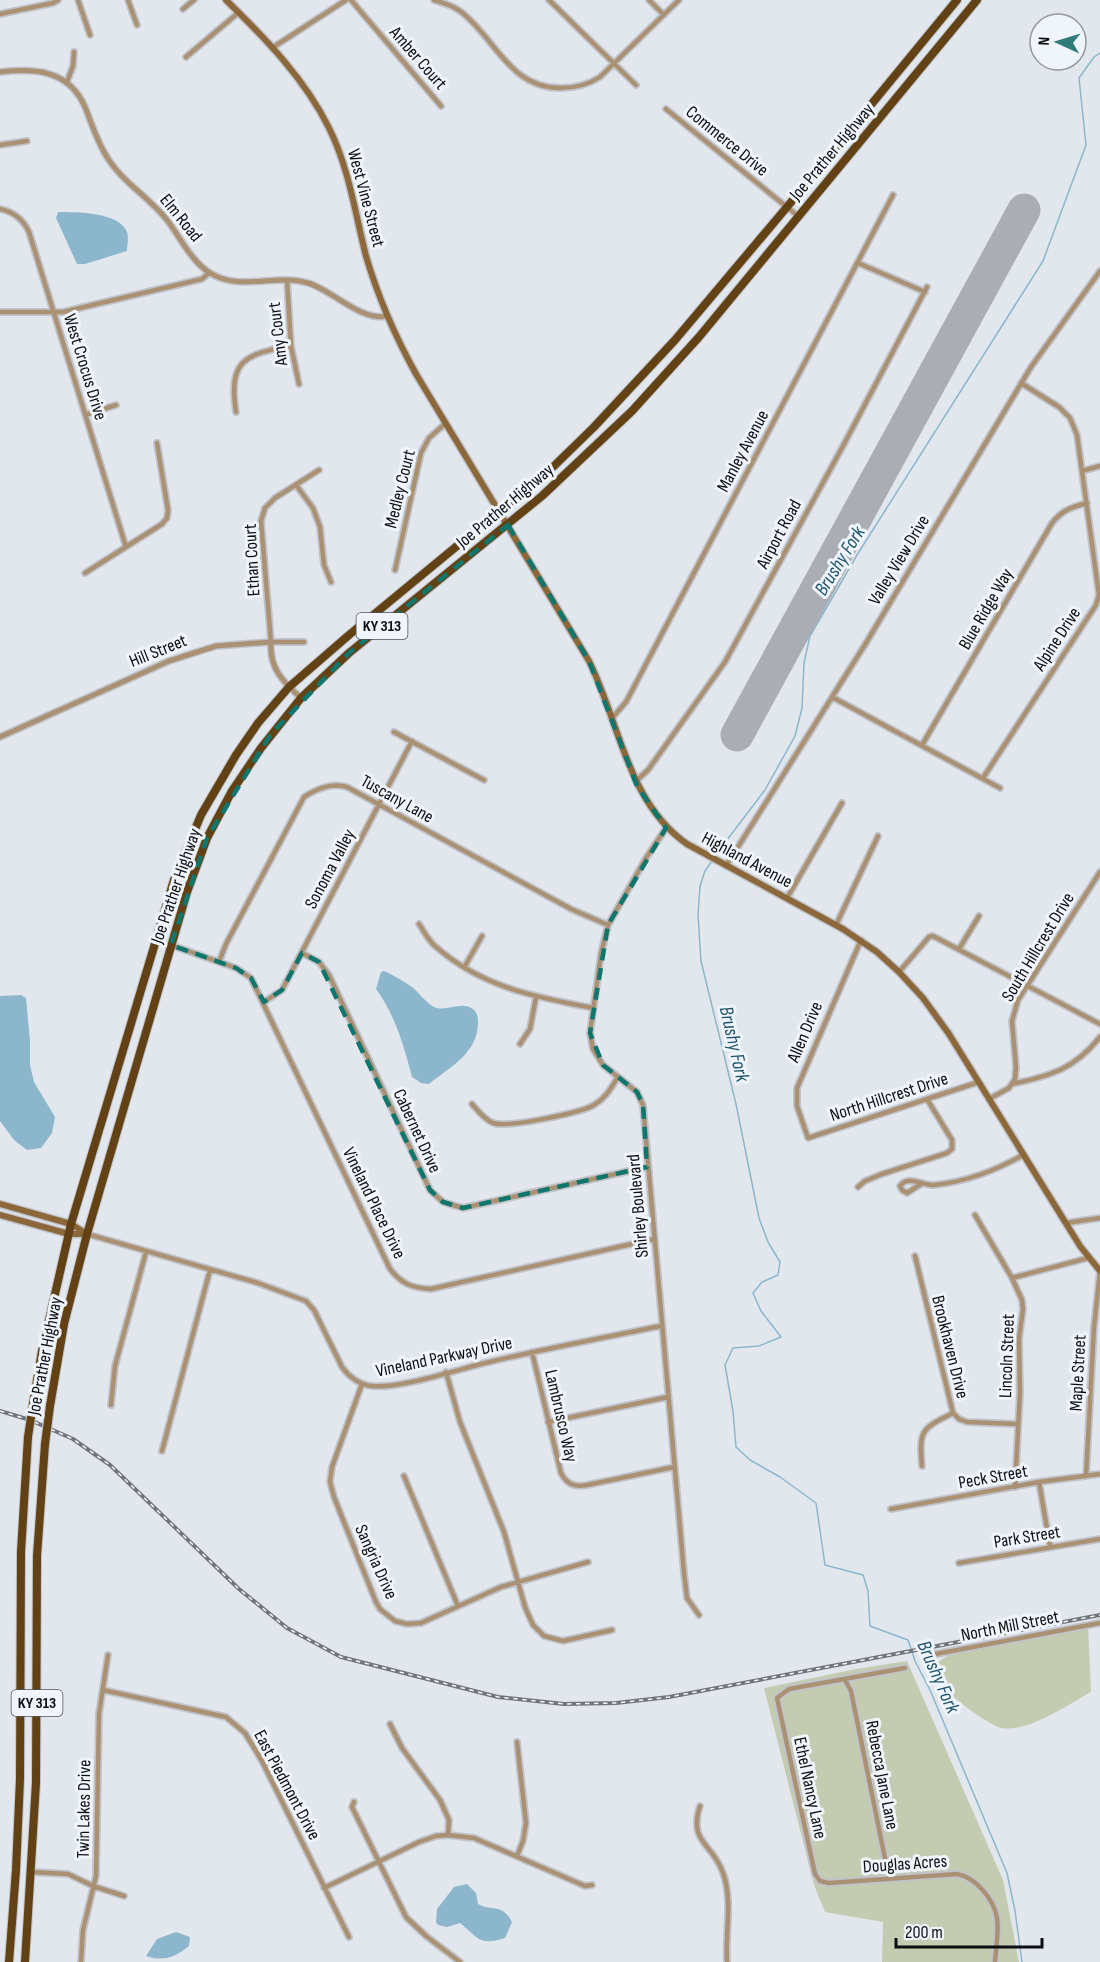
<svg xmlns="http://www.w3.org/2000/svg" width="1100" height="1962" font-family="'Sofia Sans Condensed',sans-serif">
	<style>
		.green { fill: #c3cbb1 }
		.water { fill: #8bb6cc }
		.lines { fill: none; stroke-linecap: round; stroke-linejoin: round }
		.stream { stroke: #8bb6cc; stroke-width: 1.5 }
		.runway { stroke: #aaaeb4; stroke-width: 33 }
		.minor-casing { stroke: #c0c4ca; stroke-width: 8 }
		.tertiary-casing { stroke: #c0c4ca; stroke-width: 8 }
		.secondary-casing { stroke: #c0c4ca; stroke-width: 9 }
		.trunk-casing { stroke: #c0c4ca; stroke-width: 10 }
		.minor { stroke: #aa9173; stroke-width: 4.5 }
		.tertiary { stroke: #aa9173; stroke-width: 5 }
		.secondary { stroke: #8c6739; stroke-width: 6 }
		.trunk { stroke: #624214; stroke-width: 8 }
		.rail-casing { stroke: #717479; stroke-width: 4 }
		.rail { stroke: #eff5fb; stroke-width: 1.5; stroke-dasharray: 4.5; stroke-linecap: butt }
		.trunk-bridge-casing { stroke: #c0c4ca; stroke-width: 10; stroke-linecap: butt }
		.trunk-bridge { stroke: #624214; stroke-width: 8 }
		.marked { fill: none; stroke: #0f766e; stroke-width: 4.5; stroke-dasharray: 12 8; stroke-linejoin: round }
		.labels { text-anchor: middle; dominant-baseline: central; stroke-width: 6; stroke-linejoin: round; paint-order: stroke }
		.shield { fill: #eff5fb; stroke: #505356; stroke-width: 1.5 }
		.shield-label { font-size: 16px; font-weight: bold; fill: #0c0e10 }
		.street-label { font-size: 18px; fill: #0c0e10; stroke: #eff5fb }
		.water-label { font-size: 20px; font-style: italic; fill: #1e546c; stroke: #eff5fb }
	</style>
	<rect width="100%" height="100%" fill="#e2e7ee"/>
	<!-- green -->
	<path class="green" d="M1088,1625l3,67c-22,12 -71,46 -95,34 -19,-9 -37,-25 -54,-38l-5,-8 -3,-15 19,-13z
		M907,1661l96,219 16,82h-137l1,-40 -58,-10 -11,-27 -50,-197 92,-19z"/>
	<!-- water -->
	<path class="water" d="M58,212c18,0 62,0 69,20 2,5 0,13 0,19l-42,13h-8l-21,-46z
		M384,971c9,4 19,10 28,16 7,6 13,14 20,19 13,8 28,-6 41,3 4,3 5,8 5,12 1,32 -28,46 -49,63l-8,-1 -9,-6c-8,-31 -17,-62 -36,-88l5,-17z
		M21,995l5,3 4,43v24l4,17 21,35 -3,16 -11,15 -14,2 -13,-10 -14,-19v-125z
		M467,1884l9,9 2,11c15,8 24,-1 34,18l-7,16c-27,8 -26,0 -45,-15l-13,4 -9,-2 -2,-3 1,-13 17,-22z
		M176,1932l14,5 -1,9c-14,11 -25,16 -43,10l11,-17z"/>
	<g class="lines">
		<!-- stream -->
		<path class="stream" d="M714,857l51,-67 30,-54 7,-28 2,-45 6,-27 47,-81 186,-294 43,-116 -7,-67 15,-21 6,-4
			M712,861l-7,10 -5,15 -2,29 3,46 35,143 23,114 9,24 12,20 -2,13 -16,7 -9,11 8,18 20,26 -22,9 -26,2 -8,17 8,46 3,36 14,13 30,17 36,26 9,62 38,10 5,16 2,35 38,14 7,21 15,29 77,183 8,38 7,51"/>
		<!-- runway -->
		<path class="runway" d="M737,735l287,-525"/>
		<defs>
			<path id="minor" d="M78,0l12,35
				M128,0l9,25
				M351,0l90,106
				M434,0c9,3 18,5 26,11 35,26 49,77 100,77 14,0 28,-3 40,-11l79,-77
				M549,0l87,85
				M649,0l15,15
				M183,9l11,-9
				M0,14l53,-11 5,-3
				M272,48l74,-48
				M186,57l52,-44
				M67,82l6,-16 1,-14
				M666,109l132,107
				M0,145l27,-4
				M0,209c14,3 23,10 29,23l97,315
				M858,263l67,29
				M287,280l4,66 8,38
				M0,312h63l139,-33 7,-6
				M236,412c-8,-52 9,-58 55,-66
				M85,415l31,-10
				M1082,471l18,-5
				M296,485l17,23 7,19 4,38 7,17
				M395,570l26,-117 8,-15 17,-15
				M85,573l77,-49 5,-6 1,-8 -11,-67
				M304,642h-33l-10,-121 4,-13 10,-10 44,-28
				M832,697l168,91
				M613,717l13,-15 267,-507
				M394,732l90,48
				M922,745l130,-222c10,-13 20,-16 35,-20
				M983,778l113,-173 3,-10 -22,-160 -7,-17 -11,-11 -38,-24
				M636,781l12,-11 77,-108 118,-216 84,-159
				M666,828l-20,30 -38,67 -7,29 -11,79 3,16 10,16 34,27 6,13 41,468 3,25 12,17
				M726,866l140,-223 165,-276 69,-96
				M787,898l55,-95
				M419,924c5,7 9,16 16,22 46,41 100,51 158,62
				M836,925l42,-89
				M861,940l-64,148v18l11,32 171,-56
				M171,945l65,23 15,10 139,291c12,15 22,19 41,20l223,-50
				M959,949l20,-33
				M302,953l17,9 10,13 101,215 13,12 20,6 184,-41
				M219,962l7,-18 78,-147c14,-9 27,-14 43,-10l224,122 37,16
				M465,966l17,-30
				M899,972l30,-35 4,-1 167,88
				M264,1002l18,-12 130,-249
				M520,1044l10,-15 6,-32
				M1012,1084c38,-8 63,-15 88,-47
				M989,1099l20,-11 6,-9 1,-12 -4,-46 6,-21 82,-128
				M472,1104c6,7 12,15 21,19 15,5 87,-10 101,-18 12,-7 17,-17 24,-28
				M921,1184l-14,9 -5,-3 -2,-4c8,-12 23,0 35,-1 33,-4 59,-14 88,-30
				M858,1187l7,-6 17,-7 65,-21 5,-4v-9l-25,-41
				M975,1215l37,63 10,22 1,9 -4,30 1,53 -5,95
				M1066,1223l34,-5
				M87,1234l171,49 48,18 8,9 28,57c7,10 18,18 30,19 27,3 84,-16 113,-23 58,-14 117,-25 176,-37
				M915,1256l38,157 6,6 8,3 50,2
				M1012,1278l76,-20
				M532,1352l29,121c6,12 14,14 26,12l87,-18
				M446,1372l14,50 44,110 21,75 8,18 11,11 19,5 49,-11
				M362,1384l-30,83 -2,15 4,15 42,105 4,7 15,12 12,3 14,-1 80,-36 87,-25
				M111,1405l4,-39 31,-114
				M548,1422l120,-25
				M162,1451l48,-181
				M922,1466c-3,-36 -1,-37 31,-53
				M404,1476l54,130
				M1086,1476l8,-149 6,-56
				M1039,1482l11,64
				M891,1509l148,-27 61,-8
				M959,1563l141,-24
				M925,1656l175,-33
				M905,1668l-116,21 -12,9 38,176 5,7 9,2 128,-9c19,3 37,26 40,44 2,14 -1,30 -2,44
				M845,1680l6,11 38,187
				M103,1690l123,27 19,16 17,28 87,176
				M390,1724l12,24 38,52 9,20 -1,15
				M354,1802l-2,5 54,110 20,19 34,26
				M700,1806c-12,37 13,37 23,67 10,27 2,60 4,89
				M517,1856l6,-15 3,-18 -9,-81
				M32,1872l36,2 25,12 31,10
				M324,1888l95,-46 17,-6 12,-1 26,3 111,48 7,-1
				M81,1962l2,-32 13,-54 3,-162 9,-59"/>
			<path id="tertiary" d="M0,72c35,-4 69,-2 85,35 7,17 12,35 22,50 15,25 42,40 60,63 13,17 24,41 43,53 30,19 66,0 98,10 24,7 54,39 79,33
				M0,737l169,-76 47,-15 55,-4c-2,26 12,40 30,56"/>
			<path id="secondary" d="M226,0c39,38 79,79 103,128 20,40 26,85 37,128 12,41 29,80 50,118l173,287c31,62 38,141 98,183l156,85 34,23 22,20 24,26 26,36 131,212 20,25
				M0,1204l71,20 16,10
				M0,1215l69,19h18"/>
			<path id="trunk" d="M33,1404l9,-53 29,-127 103,-344 27,-65 35,-60 22,-32 31,-36 60,-52 205,-169 40,-39 81,-87 112,-133 170,-207
				M50,1406l14,-82 23,-90 100,-342 20,-54 25,-47 29,-43 40,-50 48,-45 193,-157 90,-85 67,-74 278,-337
				M9,1962l7,-92 4,-91 1,-227 7,-115
				M25,1962l11,-179 1,-227 8,-112"/>
		</defs>
		<!-- minor casing -->
		<use href="#minor" class="minor-casing"/>
		<!-- tertiary casing -->
		<use href="#tertiary" class="tertiary-casing"/>
		<!-- secondary casing -->
		<use href="#secondary" class="secondary-casing"/>
		<!-- trunk casing -->
		<use href="#trunk" class="trunk-casing"/>
		<!-- minor -->
		<use href="#minor" class="minor"/>
		<!-- tertiary -->
		<use href="#tertiary" class="tertiary"/>
		<!-- secondary -->
		<use href="#secondary" class="secondary"/>
		<!-- trunk -->
		<use href="#trunk" class="trunk"/>
		<defs>
			<path id="rail" d="M0,1411l30,9 43,19 37,26 129,124 48,39 54,29 157,40 66,7 52,-1 53,-6 431,-82"/>
		</defs>
		<!-- rail casing -->
		<use href="#rail" class="rail-casing"/>
		<!-- rail -->
		<use href="#rail" class="rail"/>
		<defs>
			<path id="trunk-bridge" d="M28,1437l5,-33
				M45,1444l5,-38"/>
		</defs>
		<!-- trunk-bridge casing -->
		<use href="#trunk-bridge" class="trunk-bridge-casing"/>
		<!-- trunk-bridge -->
		<use href="#trunk-bridge" class="trunk-bridge"/>
	</g>
	<!-- marked area -->
	<path class="marked" d="M508,525l81,136 48,125 29,42 -58,97 -18,108 13,32 34,27 6,13 4,62 -184,41 -20,-6 -13,-12 -111,-228 -17,-9 -20,37 -18,12 -13,-24 -15,-10 -65,-23 36,-107 64,-104 78,-81z"/>
	<g class="labels">
		<!-- shield labels -->
		<g class="shield">
			<rect x="356.5" y="613" width="51" height="26" rx="4.5"/>
			<rect x="11.5" y="1690" width="51" height="26" rx="4.5"/>
		</g>
		<g class="shield-label">
			<text x="382" y="626">KY 313</text>
			<text x="37" y="1703">KY 313</text>
		</g>
		<!-- street labels -->
		<g class="street-label">
			<text transform="translate(418 58) rotate(49)">Amber Court</text>
			<text transform="translate(727 141) rotate(39)">Commerce Drive</text>
			<text transform="translate(832 152) rotate(-50)">Joe Prather Highway</text>
			<text transform="translate(366 198) rotate(75)">West Vine Street</text>
			<text transform="translate(181 218) rotate(51)">Elm Road</text>
			<text transform="translate(278 334) rotate(-97)">Amy Court</text>
			<text transform="translate(85 367) rotate(73)">West Crocus Drive</text>
			<text transform="translate(743 451) rotate(-62)">Manley Avenue</text>
			<text transform="translate(400 489) rotate(-76)">Medley Court</text>
			<text transform="translate(505 506) rotate(-40)">Joe Prather Highway</text>
			<text transform="translate(779 534) rotate(-62)">Airport Road</text>
			<text transform="translate(252 560) rotate(-93)">Ethan Court</text>
			<text transform="translate(899 560) rotate(-59)">Valley View Drive</text>
			<text transform="translate(986 609) rotate(-60)">Blue Ridge Way</text>
			<text transform="translate(1057 639) rotate(-57)">Alpine Drive</text>
			<text transform="translate(158 651) rotate(-22)">Hill Street</text>
			<text transform="translate(397 799) rotate(29)">Tuscany Lane</text>
			<text transform="translate(747 860) rotate(28)">Highland Avenue</text>
			<text transform="translate(330 869) rotate(-62)">Sonoma Valley</text>
			<text transform="translate(176 886) rotate(-71)">Joe Prather Highway</text>
			<text transform="translate(1038 947) rotate(-59)">South Hillcrest Drive</text>
			<text transform="translate(805 1032) rotate(-67)">Allen Drive</text>
			<text transform="translate(889 1097) rotate(-18)">North Hillcrest Drive</text>
			<text transform="translate(417 1131) rotate(65)">Cabernet Drive</text>
			<text transform="translate(374 1203) rotate(64)">Vineland Place Drive</text>
			<text transform="translate(638 1206) rotate(-95)">Shirley Boulevard</text>
			<text transform="translate(950 1347) rotate(76)">Brookhaven Drive</text>
			<text transform="translate(45 1356) rotate(-79)">Joe Prather Highway</text>
			<text transform="translate(1007 1356) rotate(-88)">Lincoln Street</text>
			<text transform="translate(444 1357) rotate(-12)">Vineland Parkway Drive</text>
			<text transform="translate(1078 1373) rotate(-87)">Maple Street</text>
			<text transform="translate(561 1416) rotate(77)">Lambrusco Way</text>
			<text transform="translate(993 1477) rotate(-10)">Peck Street</text>
			<text transform="translate(1027 1537) rotate(-9)">Park Street</text>
			<text transform="translate(376 1562) rotate(66)">Sangria Drive</text>
			<text transform="translate(1010 1626) rotate(-11)">North Mill Street</text>
			<text transform="translate(882 1775) rotate(79)">Rebecca Jane Lane</text>
			<text transform="translate(287 1785) rotate(62)">East Piedmont Drive</text>
			<text transform="translate(810 1788) rotate(78)">Ethel Nancy Lane</text>
			<text transform="translate(84 1809) rotate(-89)">Twin Lakes Drive</text>
			<text transform="translate(905 1864) rotate(-4)">Douglas Acres</text>
		</g>
		<!-- water labels -->
		<g class="water-label">
			<text transform="translate(840 561) rotate(-58)">Brushy Fork</text>
			<text transform="translate(734 1044) rotate(77)">Brushy Fork</text>
			<text transform="translate(938 1677) rotate(66)">Brushy Fork</text>
		</g>
	</g>
	<!-- north arrow -->
	<g transform="translate(1058 42) rotate(274)"><circle r="28" fill="#eff5fb" stroke="#94999d" stroke-width="1.5"/>
	<path d="M0-4.5L10 22L0 15L-10 22Z" fill="#307a79"/>
	<text y="-9" font-size="16" font-weight="bold" text-anchor="middle" fill="#0c0e10">N</text>
	</g>
	<!-- scale -->
	<path d="M896 1938v9h146v-9" fill="none" stroke="#0c0e10" stroke-width="3"/>
	<text x="905" y="1938" font-size="18" fill="#0c0e10" stroke="#eff5fb" stroke-width="4.5" paint-order="stroke">200 m</text>
</svg>
